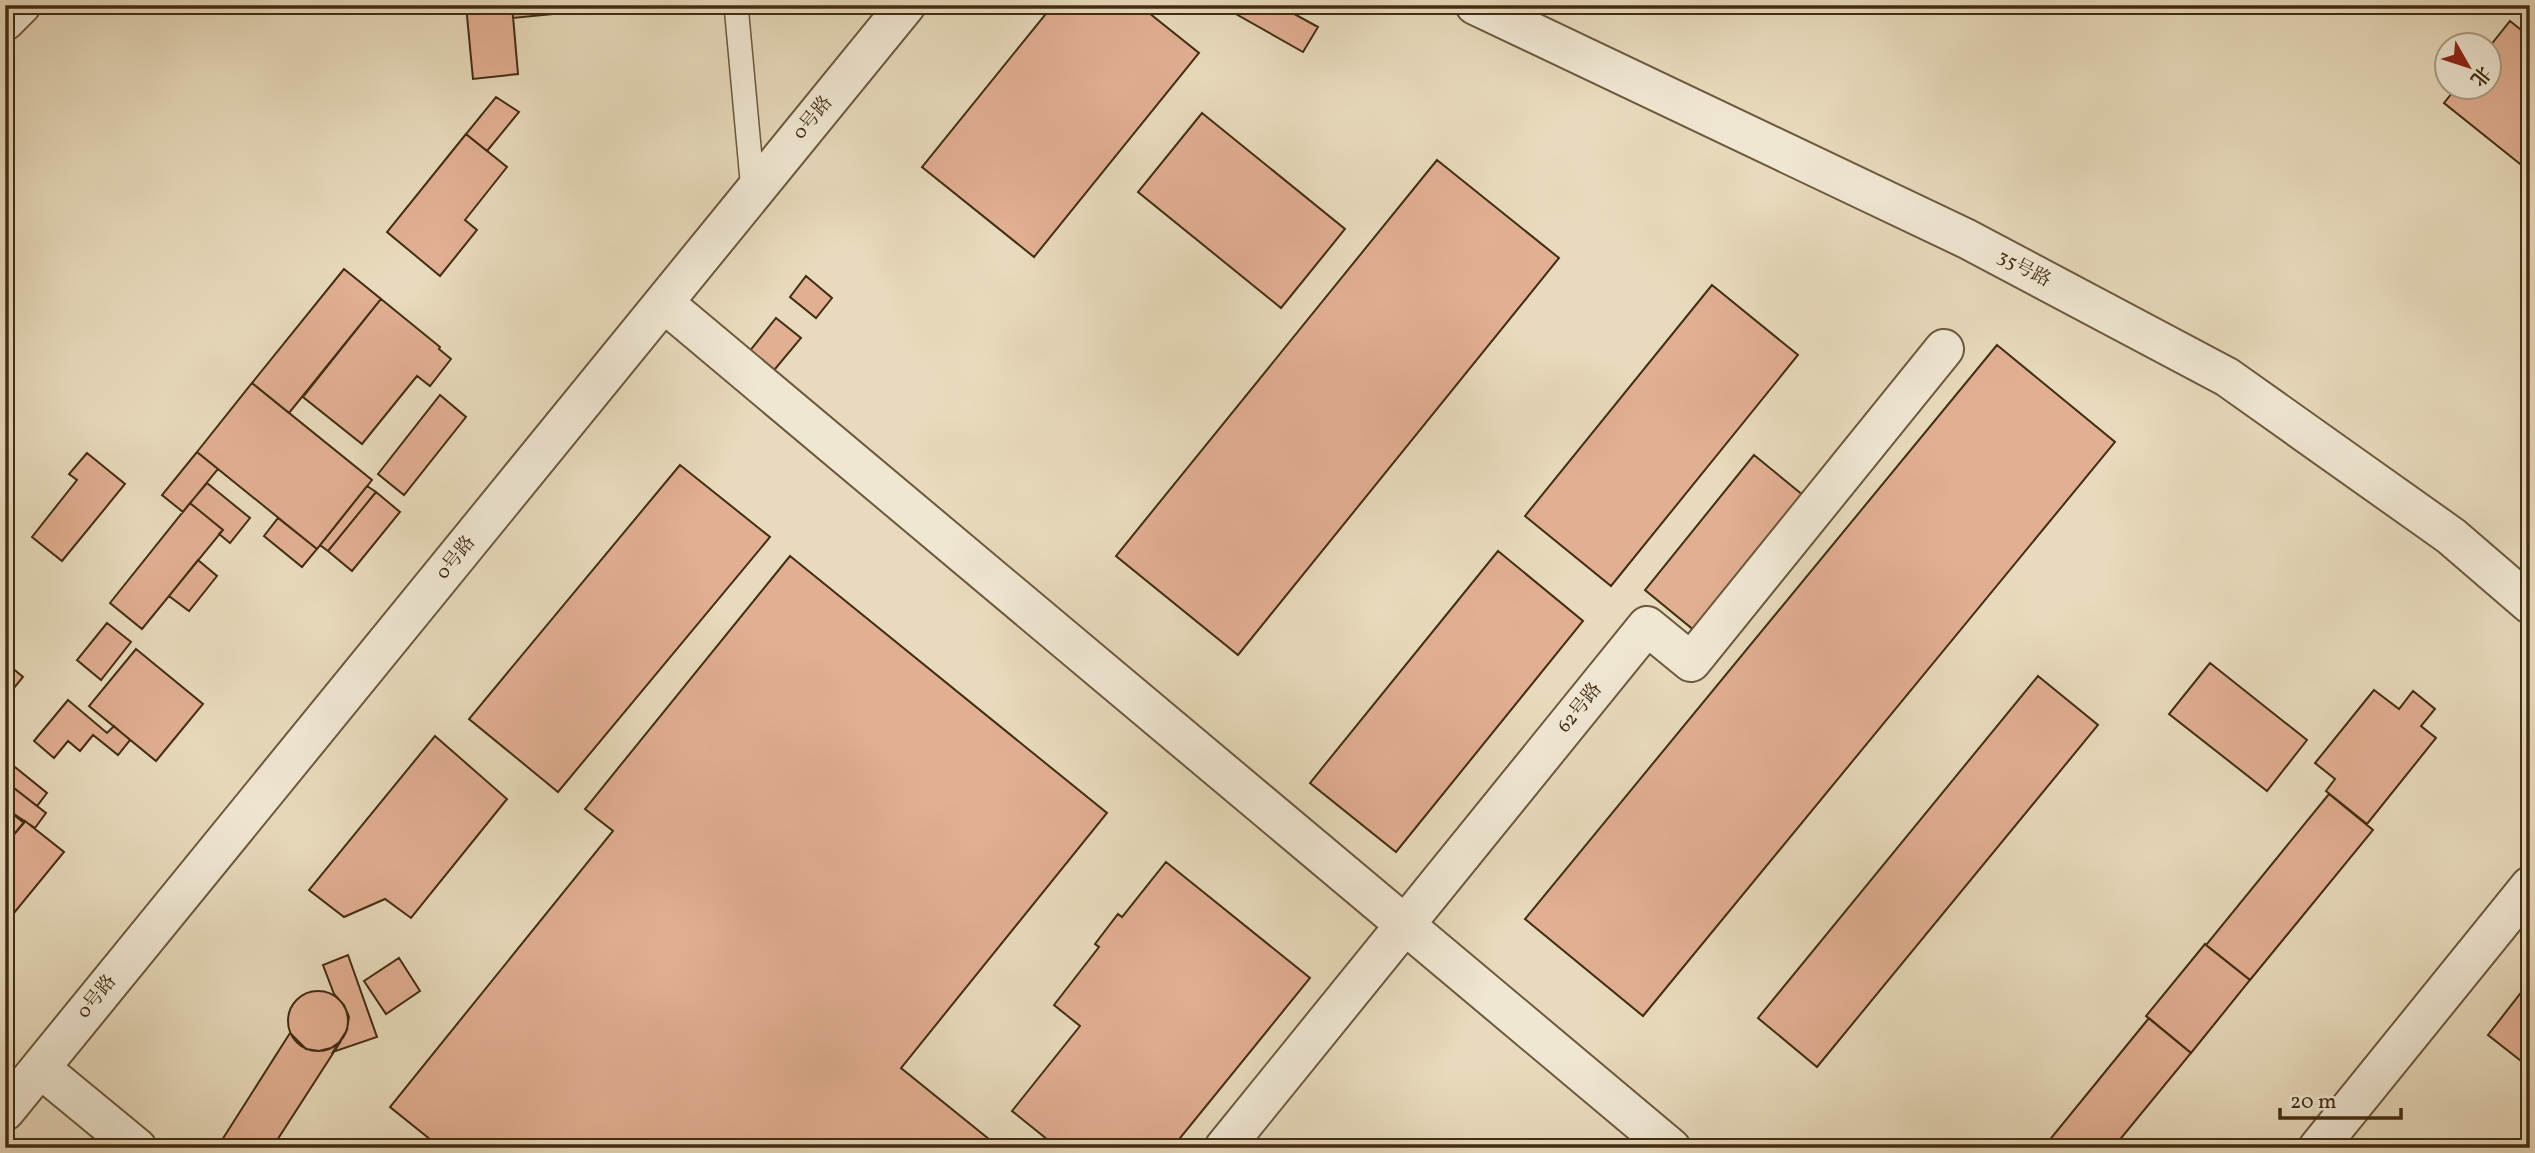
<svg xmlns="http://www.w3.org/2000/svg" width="2535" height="1153" font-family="Vollkorn,'Noto Serif SC',serif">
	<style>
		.building { fill: #e1af92; stroke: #432d13; stroke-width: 2 }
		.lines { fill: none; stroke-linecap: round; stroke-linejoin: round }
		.service-casing { stroke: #6c583d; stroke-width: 26 }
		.minor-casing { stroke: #6c583d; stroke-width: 42 }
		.service { stroke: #f0e7d3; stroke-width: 23 }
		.minor { stroke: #f0e7d3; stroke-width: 38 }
		.labels { text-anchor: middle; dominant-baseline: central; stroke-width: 7; stroke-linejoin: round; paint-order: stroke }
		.street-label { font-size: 19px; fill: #432d13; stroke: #f0e7d3 }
	</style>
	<rect width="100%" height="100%" fill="#e8dabc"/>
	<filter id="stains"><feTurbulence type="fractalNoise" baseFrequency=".00286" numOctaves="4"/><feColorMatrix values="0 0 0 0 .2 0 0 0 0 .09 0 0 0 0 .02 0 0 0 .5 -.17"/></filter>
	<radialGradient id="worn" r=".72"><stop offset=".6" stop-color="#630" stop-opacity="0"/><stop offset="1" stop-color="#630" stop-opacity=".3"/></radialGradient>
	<!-- building -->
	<path class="building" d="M466,5h46l6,69 -45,5z
		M512,5h134l-133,13z
		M1053,5h86l60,48 -165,204 -112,-90z
		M1220,5h58l40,22 -15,25z
		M2191,5h18l-5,6z
		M2510,21l20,16v135l-86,-69 12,-15h34v-42z
		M496,97l23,15 -32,39 -21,-17z
		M1202,113l143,116 -64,79 -143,-116z
		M466,134l41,33 -42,53 12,10 -37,46 -53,-44z
		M1437,160l122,98 -321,397 -122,-99z
		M344,269l37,30 -92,114 -37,-30z
		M806,276l26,22 -16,20 -26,-21z
		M1712,285l86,70 -187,231 -86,-70z
		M381,299l59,48 -1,2 12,10 -21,27 -13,-10 -55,68 -59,-47z
		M776,318l25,20 -36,43 -24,-19z
		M1997,345l118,97 -472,574 -118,-97z
		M252,383l120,97 -55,69 -120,-97z
		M440,395l26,22 -62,78 -26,-21z
		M197,452l21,17 -35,43 -21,-17z
		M87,453l38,31 -63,77 -30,-24 45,-57 -8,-6z
		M1754,455l50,41 -109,135 -50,-41z
		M680,465l90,72 -212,255 -89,-73z
		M207,483l43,35 -20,25 -11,-9 4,-4 -33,-27z
		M367,486l9,6 -48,59 -8,-6z
		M376,492l24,20 -48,59 -24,-20z
		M190,503l33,27 -81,99 -32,-26z
		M278,518l39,31 -15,18 -38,-31z
		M1498,551l85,70 -187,231 -86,-69z
		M790,556l317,257 -206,255 99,80h-559l-51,-41 223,-276 -28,-22z
		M198,560l19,16 -28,35 -20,-15z
		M107,623l24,19 -30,38 -24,-20z
		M136,649l67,55 -47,57 -67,-55z
		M5,662l18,15 -18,22z
		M2210,663l97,77 -40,51 -98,-77z
		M2038,676l60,49 -281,342 -59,-49z
		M2374,690l25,19 14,-18 22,18 -14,17 15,12 -69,86 -41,-33 9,-12 -20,-16z
		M68,700l39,33 7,-7 16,14 -12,15 -25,-20 -13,16 -12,-10 -14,17 -20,-17z
		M435,736l72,63 -96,119 -26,-19 -41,18 -35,-27z
		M5,759l42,34 -10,13 -32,-25z
		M5,781l41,32 -11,15 -30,-20z
		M2329,794l44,36 -123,150 -44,-35z
		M5,808l19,15 -19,22z
		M25,821l39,31 -59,72v-79z
		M1166,862l144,116 -138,170h-114l-46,-37 68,-85 -26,-21 45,-58 -4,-3 23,-30 4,3z
		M2205,944l45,36 -59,73 -45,-37z
		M348,955l29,82 -44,15 14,-22 2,-13 -5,-12 -10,-11 -11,-29z
		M399,958l21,33 -34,23 -22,-33z
		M2530,981v87l-42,-33z
		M288 1021a30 30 0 1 1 60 0a30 30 0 1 1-60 0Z
		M2149,1018l42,35 -78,95h-70z
		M290,1033l16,16 13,2 12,-3 10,-7 -69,107h-39l-11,-8z"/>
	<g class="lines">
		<defs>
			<path id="service" d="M736,5l17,186"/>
			<path id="minor" d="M1475,5l492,234 260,138 224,159 79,68
				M5,21l16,-16
				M664,303l1007,845
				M40,1068l97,80
				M5,1111l901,-1106
				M1224,1148l423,-522 44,36 253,-313
				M2318,1148l212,-262"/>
		</defs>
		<!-- service casing -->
		<use href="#service" class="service-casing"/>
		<!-- minor casing -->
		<use href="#minor" class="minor-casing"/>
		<!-- service -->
		<use href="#service" class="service"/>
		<!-- minor -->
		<use href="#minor" class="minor"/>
	</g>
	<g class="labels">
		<!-- street labels -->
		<g class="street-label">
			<text transform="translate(813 118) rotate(-50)">0号路</text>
			<text transform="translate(2024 269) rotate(28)">35号路</text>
			<text transform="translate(456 558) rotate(-51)">0号路</text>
			<text transform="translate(1580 708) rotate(-51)">62号路</text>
			<text transform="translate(97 997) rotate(-51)">0号路</text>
		</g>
	</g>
	<!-- margin -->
	<rect width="2535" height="1153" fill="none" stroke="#e8dabc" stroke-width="28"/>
	<rect x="7" y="7" width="2521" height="1139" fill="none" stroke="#432d13" stroke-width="3.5"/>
	<rect x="14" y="14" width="2507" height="1125" fill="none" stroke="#432d13" stroke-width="2"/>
	<!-- north arrow -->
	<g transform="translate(2468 66) rotate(129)"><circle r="33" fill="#f0e7d3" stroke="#ab9d86" stroke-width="2"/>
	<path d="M0-5L12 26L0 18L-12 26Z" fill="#8f2418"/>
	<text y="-10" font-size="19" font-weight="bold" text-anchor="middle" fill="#432d13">北</text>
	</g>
	<!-- scale -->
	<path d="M2280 1108v10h121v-10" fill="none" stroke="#432d13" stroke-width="3.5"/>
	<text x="2290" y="1108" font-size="21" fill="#432d13" stroke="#f0e7d3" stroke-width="5" paint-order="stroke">20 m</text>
	<rect width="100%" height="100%" filter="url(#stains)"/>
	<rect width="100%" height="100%" fill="url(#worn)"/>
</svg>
